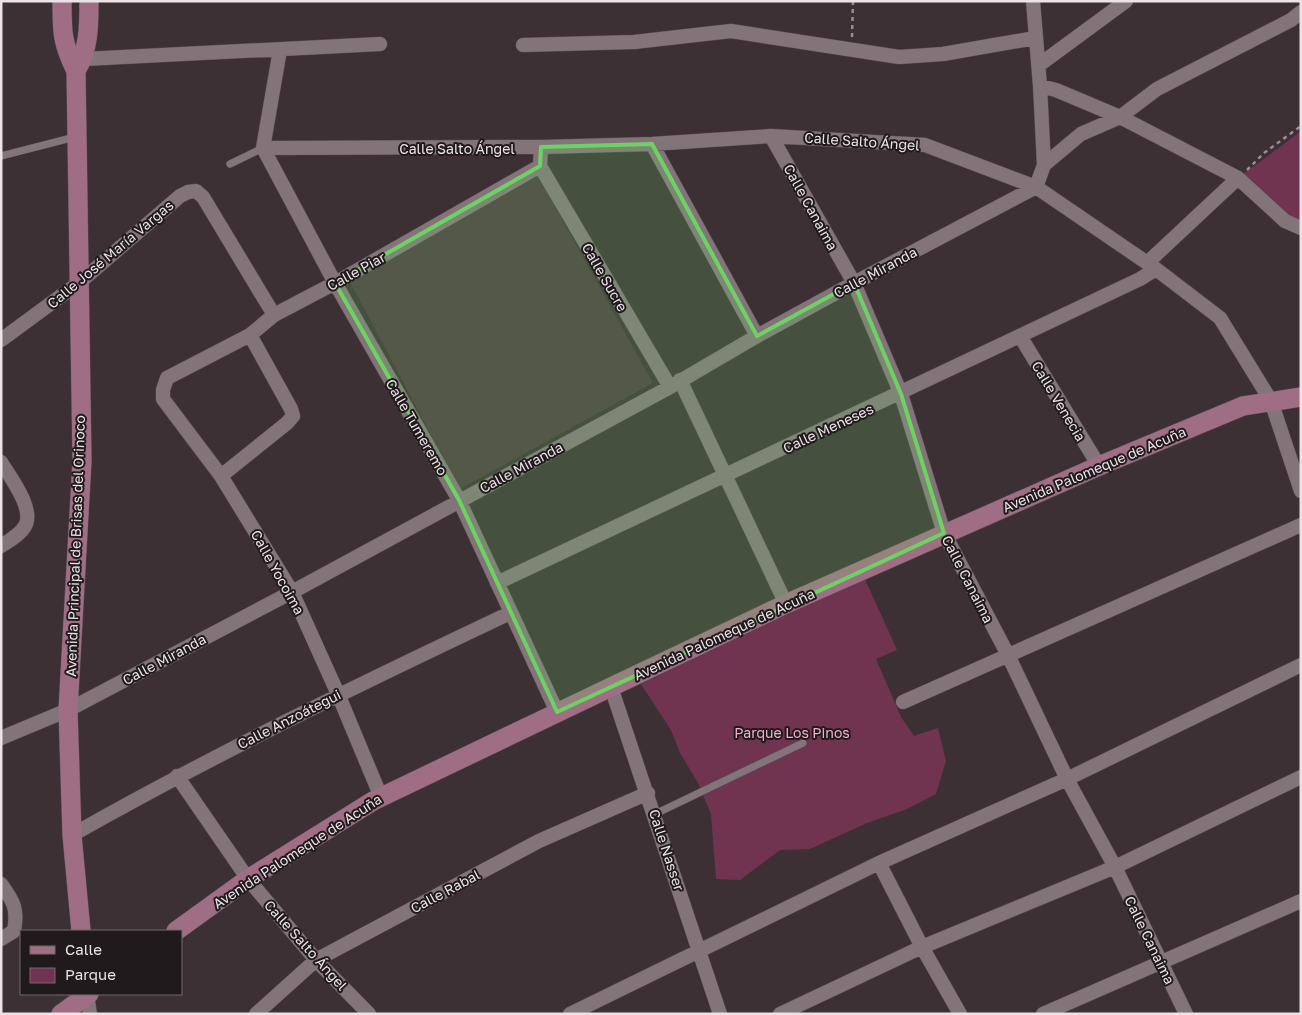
<svg xmlns="http://www.w3.org/2000/svg" width="1302" height="1015" font-family="'Golos Text',sans-serif">
	<style>
		.built { fill: #4d3a42 }
		.green { fill: #703451 }
		.lines { fill: none; stroke-linecap: round; stroke-linejoin: round }
		.lane-casing { stroke: #574d51; stroke-width: 8 }
		.street-casing { stroke: #574d51; stroke-width: 15 }
		.secondary-casing { stroke: #574d51; stroke-width: 20 }
		.path { stroke: #988d91; stroke-width: 2.5; stroke-dasharray: 4 4; stroke-linecap: butt }
		.lane { stroke: #83747a; stroke-width: 7 }
		.street { stroke: #83747a; stroke-width: 14 }
		.secondary { stroke: #9f6e85; stroke-width: 19 }
		.marked { fill: #6cd362; fill-opacity: 0.2; stroke: #6cd362; stroke-width: 4; stroke-linejoin: round }
		.labels { text-anchor: middle; dominant-baseline: central; stroke-width: 4; stroke-linejoin: round; paint-order: stroke }
		.street-label { font-size: 14px; fill: #ebe3e6; stroke: #201a1c }
		.park-label { font-size: 14px; fill: #f5aecc; stroke: #201a1c }
	</style>
	<rect width="100%" height="100%" fill="#3d3035"/>
	<!-- built -->
	<path class="built" d="M538,176l115,207 -193,106 -110,-207z"/>
	<!-- green -->
	<path class="green" d="M1301,131v97l-63,-50z
		M864,577l33,73 -21,9 25,58 13,19 24,-8 8,33 -10,33 -29,15 -40,14 -57,26 -30,1 -40,30 -24,-1 -5,-65 -13,-31 -18,-30 -9,-23 -30,-46z"/>
	<g class="lines">
		<defs>
			<path id="lane" d="M1,156l74,-19
				M230,164l33,-16
				M655,814l148,-71"/>
			<path id="street" d="M523,45l111,-3 97,-11 168,26 44,-3 92,-16
				M84,59l296,-15
				M1039,65l87,-64
				M1040,86l16,4 64,27 118,61 47,43 16,7
				M771,136l83,147 47,111 43,139 64,122 59,124 48,88 71,147
				M652,144l105,192
				M263,148l278,-1 111,-3 119,-8 154,9 111,42 120,82 64,49 51,83 30,90
				M263,148l72,135 124,217 98,212
				M263,148l17,-98
				M1044,165l37,-31 39,-17 37,-28 134,-69 10,-8
				M540,166l130,221
				M1147,263l91,-85
				M1020,336l79,130
				M1,340l79,-58 100,-86 8,-4 8,-1 7,6 71,118
				M680,380l106,224
				M1,462c9,15 34,47 24,64 -5,9 -15,14 -24,20
				M221,476l66,-53 6,-7 -2,-7 -41,-74
				M497,583l643,-304 16,-10
				M611,687l109,327
				M903,702l398,-177
				M1,738l67,-28 224,-118 378,-205 87,-51 97,-53 182,-96 8,-22 -4,-79 -7,-85
				M177,776l71,103 68,81 53,54
				M381,797l-43,-103 -46,-102 -71,-116 -58,-77v-9l4,-12 83,-43 24,-20 61,-32 205,-117 1,-19
				M72,835c143,-81 290,-152 438,-222
				M879,863l43,84 38,67
				M1,884c13,18 17,25 13,47l-13,8
				M87,995l3,19
				M256,1014l60,-54 223,-119 109,-48
				M570,1014l309,-151 188,-84 234,-114
				M780,1014l142,-67 193,-80 186,-90
				M1043,1014l258,-113"/>
			<path id="secondary" d="M62,1c0,31 0,42 14,70l6,390 -14,249 4,125 9,96
				M76,71c13,-22 13,-45 13,-70
				M176,931l72,-52 125,-78 238,-114 175,-83 313,-138 144,-60 58,-9
				M61,1014l28,-20"/>
		</defs>
		<!-- lane casing -->
		<use href="#lane" class="lane-casing"/>
		<!-- street casing -->
		<use href="#street" class="street-casing"/>
		<!-- secondary casing -->
		<use href="#secondary" class="secondary-casing"/>
		<!-- path -->
		<path class="path" d="M852,37l1,-36
			M1247,170l17,-17 37,-27"/>
		<!-- lane -->
		<use href="#lane" class="lane"/>
		<!-- street -->
		<use href="#street" class="street"/>
		<!-- secondary -->
		<use href="#secondary" class="secondary"/>
	</g>
	<!-- marked area -->
	<path class="marked" d="M652,144l105,192 97,-53 47,111 43,139 -387,179 -98,-212 -124,-217 205,-117 1,-19z"/>
	<g class="labels">
		<!-- street labels -->
		<g class="street-label">
			<text transform="translate(862 141) rotate(4)">Calle Salto Ángel</text>
			<text x="457" y="148">Calle Salto Ángel</text>
			<text transform="translate(811 207) rotate(61)">Calle Canaima</text>
			<text transform="translate(110 254) rotate(-40)">Calle José María Vargas</text>
			<text transform="translate(356 271) rotate(-29)">Calle Piar</text>
			<text transform="translate(875 272) rotate(-28)">Calle Miranda</text>
			<text transform="translate(605 277) rotate(60)">Calle Sucre</text>
			<text transform="translate(1059 401) rotate(59)">Calle Venecia</text>
			<text transform="translate(417 427) rotate(60)">Calle Tumeremo</text>
			<text transform="translate(828 428) rotate(-25)">Calle Meneses</text>
			<text transform="translate(521 467) rotate(-28)">Calle Miranda</text>
			<text transform="translate(1094 469) rotate(-23)">Avenida Palomeque de Acuña</text>
			<text transform="translate(75 546) rotate(-88)">Avenida Principal de Brisas del Orinoco</text>
			<text transform="translate(278 572) rotate(61)">Calle Yocoima</text>
			<text transform="translate(968 579) rotate(63)">Calle Canaima</text>
			<text transform="translate(724 634) rotate(-25)">Avenida Palomeque de Acuña</text>
			<text transform="translate(164 659) rotate(-28)">Calle Miranda</text>
			<text transform="translate(289 719) rotate(-27)">Calle Anzoátegui</text>
			<text transform="translate(667 850) rotate(72)">Calle Nasser</text>
			<text transform="translate(297 851) rotate(-33)">Avenida Palomeque de Acuña</text>
			<text transform="translate(445 891) rotate(-28)">Calle Rabal</text>
			<text transform="translate(1150 940) rotate(64)">Calle Canaima</text>
			<text transform="translate(306 945) rotate(48)">Calle Salto Ángel</text>
		</g>
		<!-- park labels -->
		<g class="park-label">
			<text x="792" y="732">Parque Los Pinos</text>
		</g>
	</g>
	<!-- border -->
	<rect width="1302" height="1015" fill="none" stroke="#ebe3e6" stroke-width="5"/>
	<!-- legend -->
	<rect x="20" y="930" width="162" height="65" fill="#201a1c" stroke="#716a6d"/>
	<rect x="30" y="946" width="25" height="8" fill="#9f6e85" stroke="#716a6d"/>
	<text x="65" y="955" font-size="15" fill="#ebe3e6">Calle</text>
	<rect x="30" y="968" width="25" height="15" fill="#703451" stroke="#716a6d"/>
	<text x="65" y="980" font-size="15" fill="#ebe3e6">Parque</text>
</svg>
